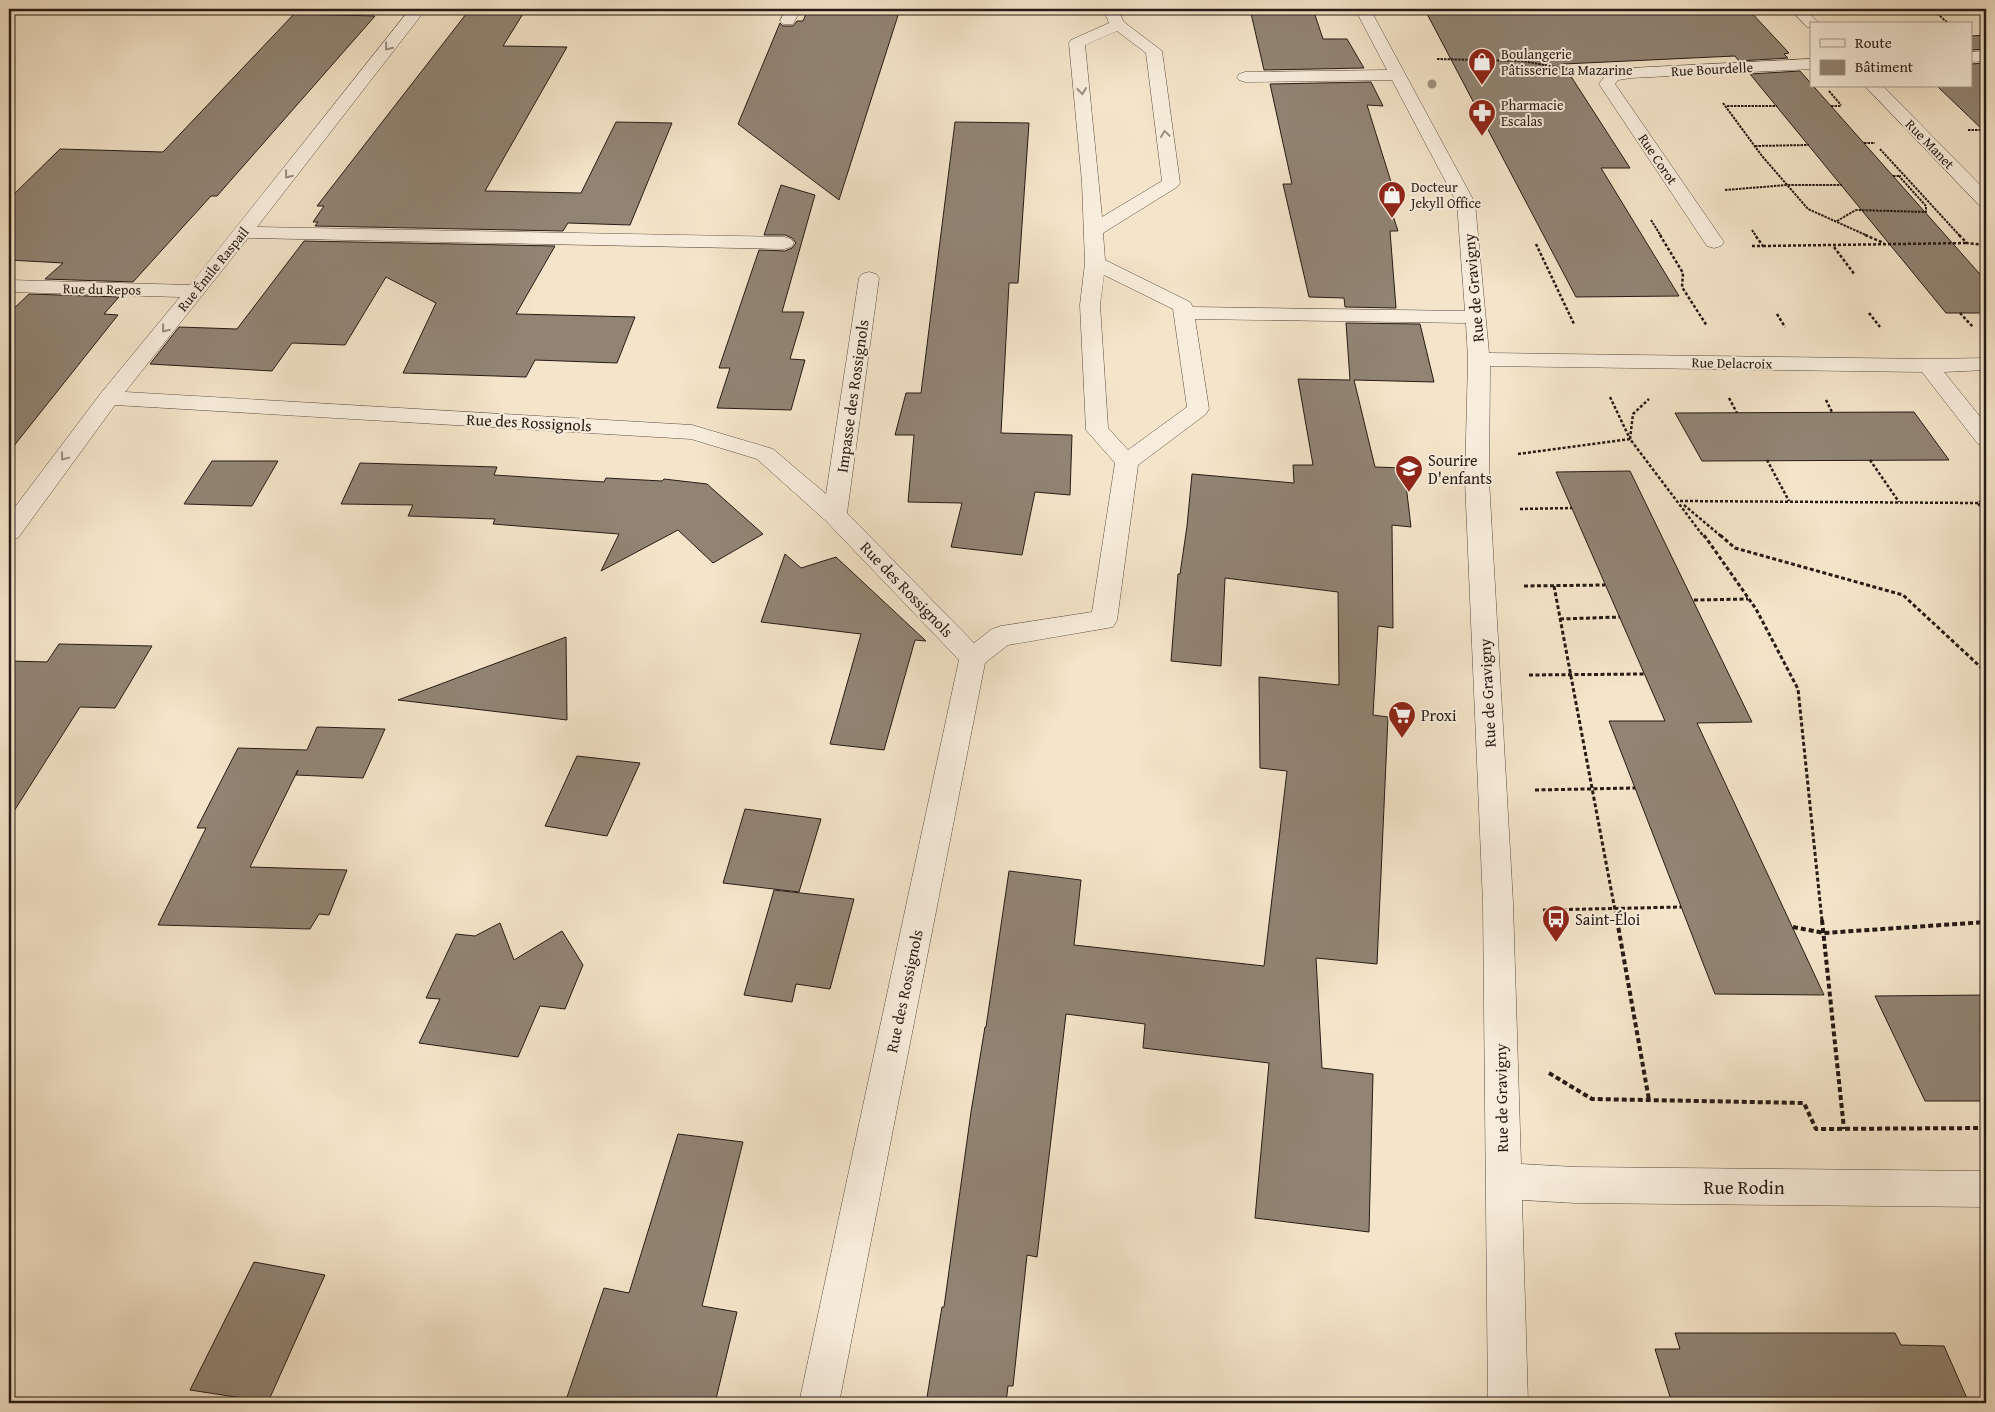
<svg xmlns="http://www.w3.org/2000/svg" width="1995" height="1412" font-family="'Gentium Book Plus',serif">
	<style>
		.building { fill: #918473; stroke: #261b15 }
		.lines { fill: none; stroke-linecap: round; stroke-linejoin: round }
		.minor-casing { stroke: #5a4d42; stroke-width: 1 }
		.path-far3 { stroke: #261b15; stroke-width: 2; stroke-dasharray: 2.5 1; stroke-linecap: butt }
		.path-far2 { stroke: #261b15; stroke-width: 2.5; stroke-dasharray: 3 2; stroke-linecap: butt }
		.path-far1 { stroke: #261b15; stroke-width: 3; stroke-dasharray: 4 2.5; stroke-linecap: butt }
		.path { stroke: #261b15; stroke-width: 4; stroke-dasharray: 5 3; stroke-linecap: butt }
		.minor { fill: #f8eddc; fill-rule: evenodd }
		.tree { fill: #9f917f }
		.oneway { stroke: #9a8e82 }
		.labels { text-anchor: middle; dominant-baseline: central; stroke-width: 4; stroke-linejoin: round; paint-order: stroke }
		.far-poi-label { font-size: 14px; fill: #261b15; stroke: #f8eddc; text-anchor: start }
		.far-street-label { font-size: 14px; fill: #261b15; stroke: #f8eddc }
		.street-label { font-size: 16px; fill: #261b15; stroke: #f8eddc }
		.poi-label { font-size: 16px; fill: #261b15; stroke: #f8eddc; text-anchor: start }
		.near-street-label { font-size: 19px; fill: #261b15; stroke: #f8eddc }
	</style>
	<rect width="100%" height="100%" fill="#f4e4c9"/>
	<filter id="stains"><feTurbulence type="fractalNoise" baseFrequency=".004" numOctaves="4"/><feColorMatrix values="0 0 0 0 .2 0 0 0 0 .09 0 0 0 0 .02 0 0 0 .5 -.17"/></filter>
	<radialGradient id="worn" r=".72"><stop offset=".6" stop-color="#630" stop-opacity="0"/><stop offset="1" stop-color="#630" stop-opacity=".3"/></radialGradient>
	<!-- building -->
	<path class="building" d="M470,9h56l-23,37 64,1 -82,144 96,2 35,-71 56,1 -42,102 -62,-2 -5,8 -248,-5 3,-4h-5l11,-16h-7z
		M808,9h92l-61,191 -101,-76 42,-101 3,3h10l4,-5h6z
		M1250,9h63l10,30h24l17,29 -100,2z
		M1748,9l41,44 -5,1 4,4 -49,3 -4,-5 -172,8 67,104h-29l78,128 -103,1 -151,-287z
		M294,14l81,2 -158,180h-6l-78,86 -88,-3 18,-16 -54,-3v-61l51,-50 103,3z
		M1986,35v14l-15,1v-14z
		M1986,63v70l-49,-47h34v-22z
		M1800,71l186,210v32h-40l-196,-239z
		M1371,82l12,24 -16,-1 25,80h-9l15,46h-8l6,77 -51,-1 -1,-9 -35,-1 -26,-113h9l-22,-100z
		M955,122l74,1 -11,160h-9l-8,150 71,2 -2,60 -35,-3 -13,63 -71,-8 11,-44 -54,-1 6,-67h-19l11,-42h15z
		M781,185l34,10 -33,117h22l-14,47 15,1 -14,50 -74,-2 13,-40h-11l40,-118 26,1 7,-3 4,-5 -4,-5 -7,-3h-21z
		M304,241l251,5 -39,68 119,3 -18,46 -82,-3 -9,17 -123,-4 33,-70 -50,-26 -41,68 -53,-2 -20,28 -122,-7 29,-37 58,2z
		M29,294l90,3 -15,17 14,1 -109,137v-139z
		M1346,323l74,1 14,58 -80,-2 21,87 29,1 7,59 -19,-2 1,103 -15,-2 -5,89 15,2 -11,247 -61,-6 6,110 51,6 -4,158 -114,-14 14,-155 -126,-15 2,-24 -79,-10 -29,243 -10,-2 -14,131h-5l-2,17h-80l16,-96h2l27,-195 14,-85h1l23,-156 72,9 -7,65 190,21 23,-195 -27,-3 -1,-91 80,8 -1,-93 -113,-14 -4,88 -50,-5 7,-87h2l7,-48 5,-52 102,9 -1,-18h20l-15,-86 52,1z
		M1914,412l35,48 -247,1 -27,-48z
		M212,461h66l-26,45 -68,-2z
		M360,463l137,4 -3,8 110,7 2,-4 56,3 2,-2 43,5 56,50 -50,29 -35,-33 -77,41 18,-37 -126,-10 2,-5 -87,-3 5,-11 -72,-1z
		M1630,471l122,251 -55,1 127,272 -109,-1 -106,-273h56l-109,-249z
		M785,554l16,14 35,-11 90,84 -11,-1 -31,110 -54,-6 31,-110 -100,-12z
		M566,637l1,83 -169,-20z
		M59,644l93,2 -37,62 -35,-1 -71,112v-158l38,1z
		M317,727l68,2 -22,49 -67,-3 2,-5 -48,97 97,3 -18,45 -10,-1 -9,15 -152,-4 48,-97h-9l41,-80 69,2z
		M577,756l63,7 -33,73 -62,-10z
		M745,809l76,10 -22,73 -76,-9z
		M774,890l80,9 -24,90 -34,-5 -4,18 -48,-7z
		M500,923l14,37 48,-29 21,34 -18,44 -25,-3 -22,51 -99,-14 21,-44 -14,-1 30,-64 19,2z
		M1986,995v106h-61l-50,-105z
		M678,1134l65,8 -41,164 35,6 -22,91h-150l39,-115 25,5z
		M254,1262l71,13 -57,127 -78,-12z
		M1675,1333h220l6,12 43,1 25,57h-297l-17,-54h25z"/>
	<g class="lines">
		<defs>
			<path id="minor" d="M410,9h16l-169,218 527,10 7,2 3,4 -3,4 -7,2 -536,-11 -123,154 567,33 81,24 53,45 33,-216 3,-4 7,-2 7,2 3,4 -32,235 127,130 18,-14 9,-3 91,-14 23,-149 -29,-33 -6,-125 5,-42 -3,-81 -13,-139 2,-3 38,-17 -6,-14h14l7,13 38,29 18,132 -3,4 -74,46 2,27 85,42 3,5 272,4 -8,-108 -65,-123 -147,2 -6,-2 -2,-3 2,-3 6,-2 142,-2 -32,-61h15l105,194 14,150 439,6 58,-1v12l-42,2 42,52v22l-8,-2 -56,-72 -432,-6 -1,114 24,423 8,261 54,3 411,4v36l-411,-4 -53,-3 6,203h-40l-5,-500 -18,-423 3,-121 -2,-36 -271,-4 14,90 -3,5 -68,51 -21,155 -4,7 -105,18 -23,18 -146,740h-40l160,-743 -133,-139 -69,-62 -66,-20 -576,-34 -97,133 -9,2v-25l92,-122 79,-96 -171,-5v-12l181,5zM1117,31l29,22 16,128 -60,36 -17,-172zM1104,275l69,34 14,98 -59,43 -20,-22 -8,-123z
				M786,9h15l-8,15h-10l-3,-3z
				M1790,9h15l15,15h-9v4l-4,-1z
				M1986,51v10l-15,1v-10z
				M1811,59v10l-180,9 -13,2 -3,4 109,158 -3,4 -7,2 -7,-2 -108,-162 8,-11 24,-5z
				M1865,86h18l103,105v16l-7,-2z"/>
		</defs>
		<!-- minor casing -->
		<use href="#minor" class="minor-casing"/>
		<!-- path-far3 -->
		<path class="path-far3" d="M1932,9l17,15
			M1437,59l85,2 52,9
			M1829,91l12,14
			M1723,103l39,53 46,53 60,27
			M1727,106h50
			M1831,106h10
			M1968,130h18
			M1864,143h11
			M1755,146l54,-1
			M1880,149l80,87
			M1893,176h8
			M1725,190l62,-5h55
			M1651,220l10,16
			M1837,221l19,-11 70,2v-6l-27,-30
			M1752,230l4,6"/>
		<!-- path-far2 -->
		<path class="path-far2" d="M1660,235l23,38 -1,14 25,39
			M1865,235l19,8
			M1959,235l8,8 19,2
			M1536,244l38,80
			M1752,246h11l-8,-11
			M1763,246l204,-3
			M1834,247l21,28
			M1869,313l11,14
			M1960,313l13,14
			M1777,314l8,13
			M1610,397l20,42
			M1729,398l8,15
			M1826,400l6,12
			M1630,439l3,-25 16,-15
			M1518,454l112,-15 74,98
			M1767,460l22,41
			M1870,460l29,42
			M1986,498l-8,5 8,12
			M1680,501l298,2 8,2
			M1684,505l38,32
			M1520,509l52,-1"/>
		<!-- path-far1 -->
		<path class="path-far1" d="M1704,535l52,74 42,80 24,232
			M1720,535l15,13 168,47 83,77
			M1524,586l81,-1
			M1554,586l63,335
			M1694,600l54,-1
			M1560,619l60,-2
			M1529,675l115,-1
			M1535,790l100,-2
			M1543,910l138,-3"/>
		<!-- path -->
		<path class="path" d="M1617,920l32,180
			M1822,920l22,209
			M1793,927l31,6 162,-11
			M1549,1073l43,26 212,4 12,26 170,-1"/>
		<!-- minor -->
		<use href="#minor" class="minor"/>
	</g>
	<!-- trees -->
	<circle class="tree" cx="1432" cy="84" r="4.5"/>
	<!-- one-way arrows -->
	<defs><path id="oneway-chevron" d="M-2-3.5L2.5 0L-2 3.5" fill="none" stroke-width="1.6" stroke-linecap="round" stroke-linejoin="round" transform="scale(1.25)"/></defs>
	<g class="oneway">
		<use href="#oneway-chevron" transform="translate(388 47) rotate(128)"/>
		<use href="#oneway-chevron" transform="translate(1082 91) rotate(84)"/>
		<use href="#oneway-chevron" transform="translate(1165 134) rotate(-98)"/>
		<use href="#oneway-chevron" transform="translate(288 175) rotate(128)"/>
		<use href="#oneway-chevron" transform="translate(165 329) rotate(129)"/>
		<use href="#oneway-chevron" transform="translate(64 457) rotate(127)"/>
	</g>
	<!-- icons -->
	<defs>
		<symbol id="shop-pin" viewBox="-11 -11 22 30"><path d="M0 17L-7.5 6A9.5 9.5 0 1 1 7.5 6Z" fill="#8f2418" stroke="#f8eddc"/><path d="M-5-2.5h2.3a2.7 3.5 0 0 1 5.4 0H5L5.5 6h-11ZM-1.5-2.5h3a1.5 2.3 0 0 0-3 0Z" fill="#fff"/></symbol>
		<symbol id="pharmacy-pin" viewBox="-11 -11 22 30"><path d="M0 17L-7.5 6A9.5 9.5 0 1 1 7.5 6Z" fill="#8f2418" stroke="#f8eddc"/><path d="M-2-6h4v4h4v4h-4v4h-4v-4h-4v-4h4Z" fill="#fff"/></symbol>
		<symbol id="school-pin" viewBox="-11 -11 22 30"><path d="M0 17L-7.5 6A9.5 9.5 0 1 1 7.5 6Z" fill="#8f2418" stroke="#f8eddc"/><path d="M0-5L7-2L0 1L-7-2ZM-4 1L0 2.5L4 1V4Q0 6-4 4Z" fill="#fff"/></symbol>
		<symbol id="supermarket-pin" viewBox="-11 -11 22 30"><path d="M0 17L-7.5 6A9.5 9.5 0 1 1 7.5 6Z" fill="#8f2418" stroke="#f8eddc"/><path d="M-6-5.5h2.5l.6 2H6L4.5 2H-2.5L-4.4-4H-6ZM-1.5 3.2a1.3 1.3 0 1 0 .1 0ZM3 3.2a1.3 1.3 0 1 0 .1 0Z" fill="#fff"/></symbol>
		<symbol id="bus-pin" viewBox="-11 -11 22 30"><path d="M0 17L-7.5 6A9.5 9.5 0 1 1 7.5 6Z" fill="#8f2418" stroke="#f8eddc"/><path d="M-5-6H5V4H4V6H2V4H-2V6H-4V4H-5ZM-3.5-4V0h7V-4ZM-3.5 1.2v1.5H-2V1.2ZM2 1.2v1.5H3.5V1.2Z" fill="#fff"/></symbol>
	</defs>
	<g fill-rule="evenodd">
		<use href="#shop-pin" x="1466" y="46" width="32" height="43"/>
		<use href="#pharmacy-pin" x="1466" y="97" width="32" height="43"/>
		<use href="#shop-pin" x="1376" y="179" width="32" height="43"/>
		<use href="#school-pin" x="1393" y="453" width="32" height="43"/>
		<use href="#supermarket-pin" x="1386" y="699" width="32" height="43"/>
		<use href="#bus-pin" x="1540" y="903" width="32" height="43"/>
	</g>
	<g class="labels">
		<!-- far-poi labels -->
		<g class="far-poi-label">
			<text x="1501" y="54">Boulangerie<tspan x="1501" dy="16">Pâtisserie La Mazarine</tspan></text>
			<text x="1501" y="105">Pharmacie<tspan x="1501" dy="16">Escalas</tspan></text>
			<text x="1411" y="187">Docteur<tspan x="1411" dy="16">Jekyll Office</tspan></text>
		</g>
		<!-- far-street labels -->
		<g class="far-street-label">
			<text transform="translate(1712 69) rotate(-3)">Rue Bourdelle</text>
			<text transform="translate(1930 144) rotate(46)">Rue Manet</text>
			<text transform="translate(1658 159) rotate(56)">Rue Corot</text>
			<text transform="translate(213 269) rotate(-51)">Rue Émile Raspail</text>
			<text transform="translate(102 289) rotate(1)">Rue du Repos</text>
			<text transform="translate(1732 363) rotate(1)">Rue Delacroix</text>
		</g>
		<!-- street labels -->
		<g class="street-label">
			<text transform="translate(1473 288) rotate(-95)">Rue de Gravigny</text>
			<text transform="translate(852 396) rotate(-82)">Impasse des Rossignols</text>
			<text transform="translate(529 422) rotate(3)">Rue des Rossignols</text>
			<text transform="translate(907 589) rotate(46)">Rue des Rossignols</text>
			<text transform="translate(1487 693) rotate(-93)">Rue de Gravigny</text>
			<text transform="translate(904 991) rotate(-78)">Rue des Rossignols</text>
			<text transform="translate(1501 1098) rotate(-91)">Rue de Gravigny</text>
		</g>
		<!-- poi labels -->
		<g class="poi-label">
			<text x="1428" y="460">Sourire<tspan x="1428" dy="18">D'enfants</tspan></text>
			<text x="1421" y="715">Proxi</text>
			<text x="1575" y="919">Saint-Éloi</text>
		</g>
		<!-- near-street labels -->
		<g class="near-street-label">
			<text x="1744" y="1187">Rue Rodin</text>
		</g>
	</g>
	<!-- margin -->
	<rect width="1995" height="1412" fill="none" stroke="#f4e4c9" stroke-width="30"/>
	<rect x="10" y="10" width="1975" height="1392" fill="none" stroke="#261b15" stroke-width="2.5"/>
	<rect x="15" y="15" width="1965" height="1382" fill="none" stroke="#261b15"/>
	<!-- legend -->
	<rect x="1810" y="22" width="162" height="65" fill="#f8eddc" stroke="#a4998c"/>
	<rect x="1820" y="39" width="25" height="8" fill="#f8eddc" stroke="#a4998c"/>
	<text x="1855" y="48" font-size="15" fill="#261b15">Route</text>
	<rect x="1820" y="60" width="25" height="15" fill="#918473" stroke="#a4998c"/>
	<text x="1855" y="72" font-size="15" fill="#261b15">Bâtiment</text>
	<rect width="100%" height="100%" filter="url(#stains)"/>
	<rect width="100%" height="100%" fill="url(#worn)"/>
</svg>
